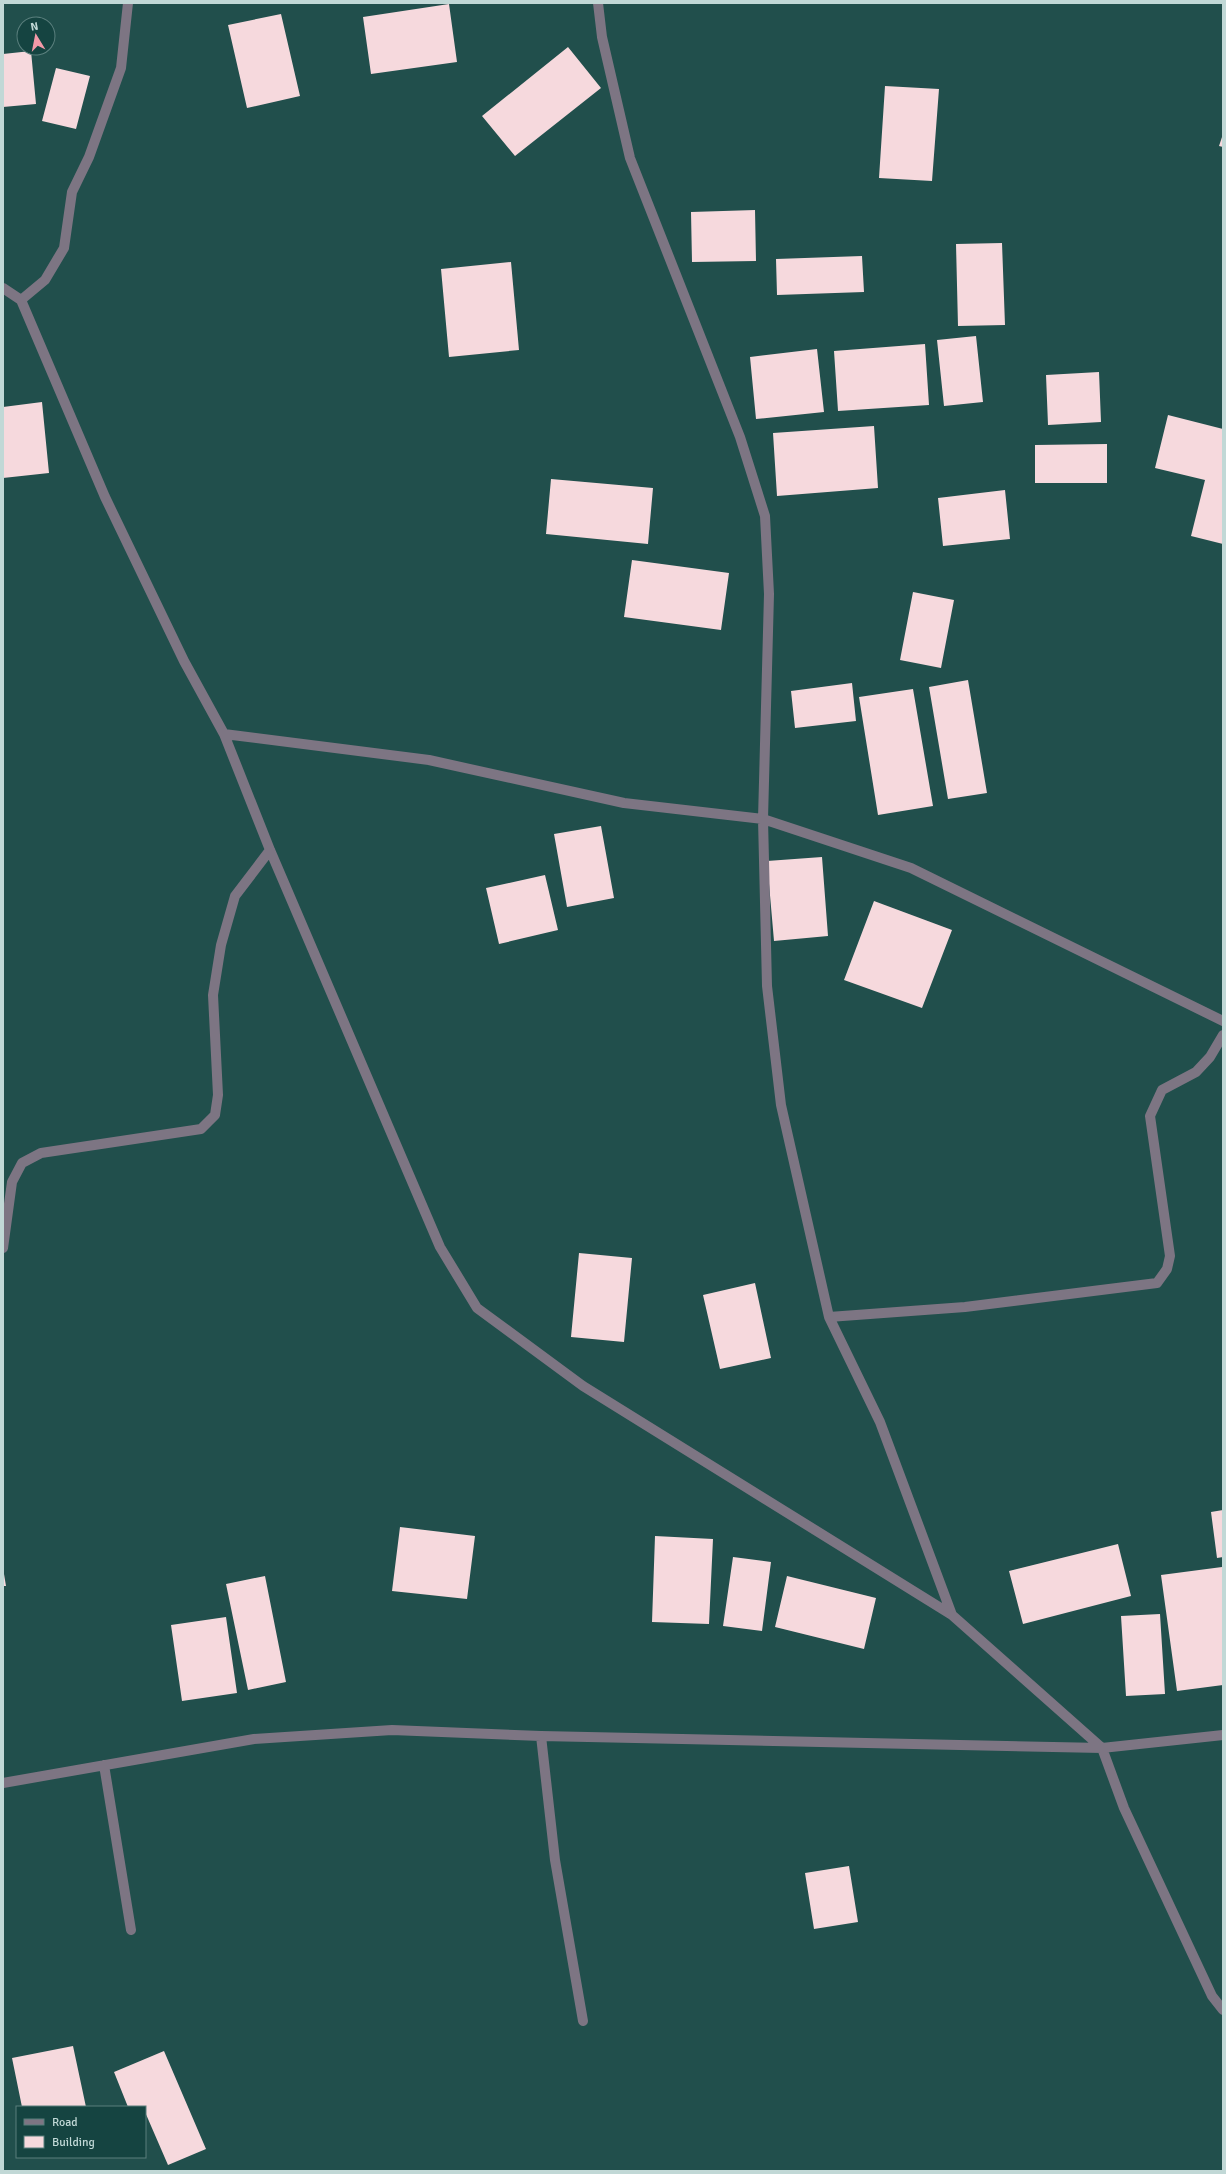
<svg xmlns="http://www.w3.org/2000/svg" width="1226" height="2174" font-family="Signika,sans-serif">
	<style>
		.building { fill: #f6d9dd }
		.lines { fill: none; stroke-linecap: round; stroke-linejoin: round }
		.minor { stroke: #7d7583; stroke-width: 10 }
	</style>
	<rect width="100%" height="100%" fill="#214f4c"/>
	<!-- building -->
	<path class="building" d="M449,4l8,58 -86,12 -8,-57z
		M281,14l19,82 -53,12 -19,-83z
		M568,47l33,41 -86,68 -33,-40z
		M31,51l5,53 -33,3v-53z
		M56,68l34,8 -14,53 -34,-8z
		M885,86l54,3 -7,92 -53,-3z
		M1223,134v13l-4,-1z
		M755,210l1,51 -64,1 -1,-50z
		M1002,243l3,82 -47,1 -2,-82z
		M862,256l2,36 -87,3 -1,-36z
		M511,262l8,88 -70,7 -8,-88z
		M976,336l7,66 -39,4 -7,-66z
		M925,344l4,61 -91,6 -4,-60z
		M817,349l7,63 -68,7 -6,-62z
		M1099,372l2,50 -53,3 -2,-50z
		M42,402l7,71 -46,5v-71z
		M1168,415l55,14v115l-32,-8 14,-56 -50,-12z
		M874,426l4,62 -101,8 -4,-63z
		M1107,444v39h-72v-38z
		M551,479l102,9 -5,56 -102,-10z
		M1005,490l5,49 -67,7 -5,-48z
		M632,560l97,13 -8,57 -97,-13z
		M913,592l41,8 -13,68 -41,-8z
		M968,680l19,113 -39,6 -19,-112z
		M852,683l4,38 -61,7 -4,-37z
		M913,689l20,117 -55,9 -19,-118z
		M601,826l13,72 -47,9 -13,-73z
		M822,857l6,79 -54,5 -7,-80z
		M545,875l13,55 -59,14 -13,-56z
		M874,901l78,29 -30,78 -78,-28z
		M579,1253l53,5 -8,84 -53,-5z
		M755,1283l16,75 -51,11 -17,-74z
		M1223,1510v47l-6,1 -6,-46z
		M400,1527l75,9 -8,63 -75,-8z
		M655,1536l58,3 -4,85 -57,-2z
		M1118,1544l13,52 -108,28 -14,-53z
		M733,1557l38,5 -9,69 -39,-5z
		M1222,1567l1,118 -46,6 -16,-116z
		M3,1568l3,18h-3z
		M265,1576l21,106 -38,8 -22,-106z
		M787,1576l89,22 -12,51 -89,-22z
		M1160,1614l5,80 -39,2 -5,-80z
		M226,1617l11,76 -55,8 -11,-76z
		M849,1866l9,56 -44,7 -9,-56z
		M73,2046l13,61h-64l-10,-49z
		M164,2051l42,98 -38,16 -23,-53v-5h-17l-14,-35z"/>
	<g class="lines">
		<!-- minor -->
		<path class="minor" d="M598,3l4,34 28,121 110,279 25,79 4,78 -6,225 4,167 14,119 48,212 51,105 72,193 150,133 22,60 88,188 11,14
			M3,288l18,12 84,197 79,164 40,73 46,116 170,397 37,61 106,78 369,229
			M21,300l24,-20 19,-32 8,-56 17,-35 32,-89 7,-65
			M224,734l205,26 195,43 139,16 148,49 312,153
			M3,1248l9,-66 10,-19 19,-10 160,-24 14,-14 3,-20 -5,-100 8,-50 14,-49 35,-46
			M829,1317l136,-10 192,-24 10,-14 3,-13 -20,-140 12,-26 34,-18 14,-15 13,-22
			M541,1736l14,124 28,161
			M104,1765l27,165
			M3,1783l251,-44 138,-9 149,6 561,12 121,-13"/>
	</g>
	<!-- border -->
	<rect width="1226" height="2174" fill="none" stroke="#c1d8d6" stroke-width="8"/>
	<!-- legend -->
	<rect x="16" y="2106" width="130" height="52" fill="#154441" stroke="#5a7f7d"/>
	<rect x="24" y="2119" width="20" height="6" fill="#7d7583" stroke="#5a7f7d"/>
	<text x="52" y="2126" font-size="12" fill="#c1d8d6">Road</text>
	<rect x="24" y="2136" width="20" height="12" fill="#f6d9dd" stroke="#5a7f7d"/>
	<text x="52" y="2146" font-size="12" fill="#c1d8d6">Building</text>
	<!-- north arrow -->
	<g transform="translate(36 36) rotate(350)"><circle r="19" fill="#154441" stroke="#5a7f7d"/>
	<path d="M0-3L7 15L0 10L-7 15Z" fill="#f39aa8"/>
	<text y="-6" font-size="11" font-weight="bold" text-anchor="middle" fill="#c1d8d6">N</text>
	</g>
</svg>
